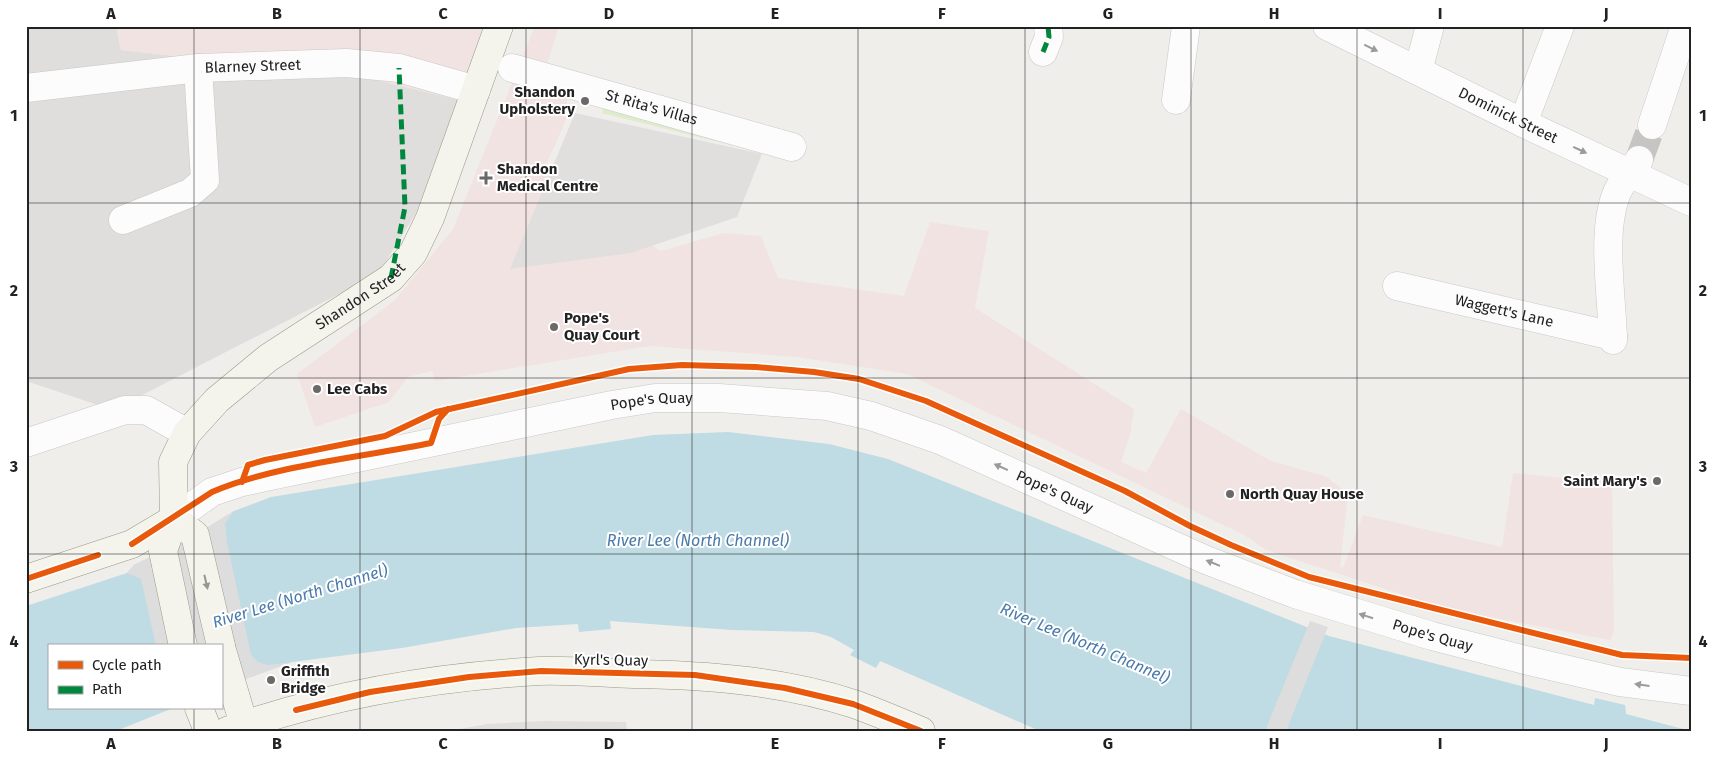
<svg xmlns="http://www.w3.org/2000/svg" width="1717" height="757" font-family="'Fira Sans',sans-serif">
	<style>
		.residential { fill: #dfdedc }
		.commercial { fill: #f1e3e1 }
		.grass { fill: #ddeccb }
		.parking { fill: #e0dfde }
		.water { fill: #bfdbe3 }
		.pier { fill: #dedddd }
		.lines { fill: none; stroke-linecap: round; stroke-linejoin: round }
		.minor-tunnel { stroke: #c7c5c3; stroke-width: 28; stroke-dasharray: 28 14; stroke-linecap: butt }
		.minor-casing { stroke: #c9c8c7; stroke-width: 29 }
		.tertiary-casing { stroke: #c9c8c7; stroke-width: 29 }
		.secondary-casing { stroke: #999a82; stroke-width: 29 }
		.minor { stroke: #fdfcfc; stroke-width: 28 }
		.tertiary { stroke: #fdfcfc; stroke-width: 28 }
		.secondary { stroke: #f4f4ed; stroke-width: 28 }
		.quiet { stroke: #00873e; stroke-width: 5; stroke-dasharray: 10 5; stroke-linecap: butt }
		.cycleway-casing { stroke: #fff; stroke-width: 9 }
		.cycleway { stroke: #e8590c; stroke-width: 6 }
		.oneway { fill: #9a9a9a }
		.oneway2 { fill: #969692 }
		.grid { fill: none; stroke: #222; stroke-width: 1; stroke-opacity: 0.55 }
		.poi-dot { fill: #6a6968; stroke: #fff; stroke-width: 2 }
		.labels { text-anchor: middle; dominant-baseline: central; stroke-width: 4; stroke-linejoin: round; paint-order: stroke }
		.street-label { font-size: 15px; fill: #222; stroke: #fff }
		.poi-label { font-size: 15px; font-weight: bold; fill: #222; stroke: #fff; text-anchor: start }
		.water-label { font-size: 16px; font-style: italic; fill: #4a7aab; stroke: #fff }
		.neatline { fill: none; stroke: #222; stroke-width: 2 }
		.grid-label { font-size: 16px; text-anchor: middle; font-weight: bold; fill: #222 }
	</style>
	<rect width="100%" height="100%" fill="#f0eeeb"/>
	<!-- residential -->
	<path class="residential" d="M26,26h90l5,24 239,26 99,24 -43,113 -38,61 -265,136 -87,-29z"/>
	<!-- commercial -->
	<path class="commercial" d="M116,26h368l-25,74 -99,-24 -239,-26z
		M535,26h24l-13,42 23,7 -3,45 -21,47 41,38 75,46 63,-18 37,3 17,42 126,18 26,-74 59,9 -14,77 159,101 -4,26 -9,27 25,11 35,-64 90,52 54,15 23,17 -8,74 3,1 20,-53 139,32 11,-74 99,10 2,148 -4,9 -167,-32 -177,-58 -22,-15 -337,-161 -110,-17 -147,-11 -215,35 -3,-10 -24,6 -19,25 -74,25 -18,-53 98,-74 58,-71z"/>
	<!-- grass -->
	<path class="grass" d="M606,98l186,49 3,14 -193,-48z"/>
	<!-- parking -->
	<path class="parking" d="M575,113l187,41 -25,63 -106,36 -121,16z
		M542,721l84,1 1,9h-178l38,-7z"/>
	<!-- water -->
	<path class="water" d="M728,432l101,12 59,15 441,177 265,69 1,-7 30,7 1,9 65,17h-651l-160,-70 -4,7 -26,-13 4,-5 -23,-13 -17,-5 -82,-2 -122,-9 1,8 -32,3 -1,-8 -62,4 -114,20 -110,14 -71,26v-42h-172v62h124l-57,23h-90v-125l101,-33 7,-8 61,-30 39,-24 37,-14 382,-62z"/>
	<!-- pier -->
	<path class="pier" d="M234,511l-9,12 2,19 24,113 7,7 10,3 24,-3 -71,26v-42h-65l-15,-67 -14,-6 7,-8 61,-30z
		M1310,621l18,6 -42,104h-21z"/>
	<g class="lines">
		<!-- minor-tunnel -->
		<path class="minor-tunnel" d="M1639,160l13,-35"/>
		<defs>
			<g id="minor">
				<path id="s1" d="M1327,26l196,97 168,79"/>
				<path d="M1043,52l6,-15 -1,-11"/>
				<path id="s2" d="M512,68l280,79"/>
				<path d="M1418,71l12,-45"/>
				<path id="s3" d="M26,88l172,-20 149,-5 52,5 77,22"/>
				<path d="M1176,100l10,-74"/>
				<path d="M1523,123l37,-97"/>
				<path d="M1652,125l33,-99"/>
				<path d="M123,220l67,-27 15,-13 -7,-112"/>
				<path id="s4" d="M1397,286l216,50"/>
				<path d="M1613,340c-1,-44 -12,-106 3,-145 4,-13 16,-22 23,-35"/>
				<path d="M26,443l99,-33h21l41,23"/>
			</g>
			<g id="tertiary">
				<path id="s5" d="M174,519l38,-27 30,-10 370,-77 43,-7h64l108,8 44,10 69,24 266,120 89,34 137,42 93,24 95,22 71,9"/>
			</g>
			<g id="secondary">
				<path d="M174,519l21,16 26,111"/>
				<path d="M26,579l106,-35 42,-25"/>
				<path id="s6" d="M183,646l-20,-95 11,-32 -1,-57 14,-29 30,-33 51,-42 123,-80 22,-25 17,-35 69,-192"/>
				<path d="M221,647l23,78"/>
				<path d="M199,708l9,23"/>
				<path d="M227,731c100,-36 207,-54 312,-60 31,-1 63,2 94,3 74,1 151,7 221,30 23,8 45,18 67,27"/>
			</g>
		</defs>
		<!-- minor casing -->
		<use href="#minor" class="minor-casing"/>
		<!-- tertiary casing -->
		<use href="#tertiary" class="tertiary-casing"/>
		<!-- secondary casing -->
		<use href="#secondary" class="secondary-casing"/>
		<!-- minor -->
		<use href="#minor" class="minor"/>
		<!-- tertiary -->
		<use href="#tertiary" class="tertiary"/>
		<!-- secondary -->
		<use href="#secondary" class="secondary"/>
		<!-- quiet -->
		<path class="quiet" d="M1043,52l6,-15 -1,-11
			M391,278l14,-71 -6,-139"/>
		<defs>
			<path id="cycleway" d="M242,482l6,-17 17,-5 120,-24 51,-24 193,-43 53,-4 74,2 58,5 45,7 67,22 199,90 65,35 41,19 78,32 313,78 69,3
				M132,544l80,-52c63,-27 151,-35 219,-49l8,-24 9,-10
				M26,579l72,-24
				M296,710l74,-18 99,-15 72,-6 154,4 90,13 68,16 68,27"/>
		</defs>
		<!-- cycleway casing -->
		<use href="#cycleway" class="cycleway-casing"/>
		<!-- cycleway -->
		<use href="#cycleway" class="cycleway"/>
	</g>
	<!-- one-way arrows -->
	<defs><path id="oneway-solid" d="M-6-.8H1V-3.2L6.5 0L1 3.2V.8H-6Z" transform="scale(1.25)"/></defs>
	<g class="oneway">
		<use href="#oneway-solid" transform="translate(1371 48) rotate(26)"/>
		<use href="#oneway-solid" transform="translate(1580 150) rotate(25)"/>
		<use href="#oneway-solid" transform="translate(1001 467) rotate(-156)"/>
		<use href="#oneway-solid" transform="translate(1213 563) rotate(-158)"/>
		<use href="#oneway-solid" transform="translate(1366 616) rotate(-162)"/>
		<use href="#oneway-solid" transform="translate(1642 685) rotate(-172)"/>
	</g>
	<use class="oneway2" href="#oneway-solid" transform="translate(206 582) rotate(77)"/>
	<!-- grid -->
	<path class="grid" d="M194,26v620M360,26v705M526,26v705M692,26v705M858,26v705M1025,26v705M1191,26v705M1357,26v705M1523,26v705M26,203h1665M26,378h1665M26,554h1665M194,708v23"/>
	<!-- markers -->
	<g class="poi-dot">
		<circle cx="585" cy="101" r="5"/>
		<path d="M483.5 170.5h5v5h5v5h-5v5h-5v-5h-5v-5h5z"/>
		<circle cx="554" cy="327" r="5"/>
		<circle cx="317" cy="389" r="5"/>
		<circle cx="1657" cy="481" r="5"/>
		<circle cx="1230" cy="494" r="5"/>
		<circle cx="271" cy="680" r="5"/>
	</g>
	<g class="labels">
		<!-- street labels -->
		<g class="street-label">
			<text stroke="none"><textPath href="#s3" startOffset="228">Blarney Street</textPath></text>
			<text stroke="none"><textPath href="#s2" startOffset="145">St Rita's Villas</textPath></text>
			<text stroke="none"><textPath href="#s1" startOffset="202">Dominick Street</textPath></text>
			<text stroke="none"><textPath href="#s6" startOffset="442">Shandon Street</textPath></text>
			<text stroke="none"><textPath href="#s4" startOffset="110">Waggett's Lane</textPath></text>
			<text stroke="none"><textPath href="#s5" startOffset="496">Pope's Quay</textPath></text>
			<text stroke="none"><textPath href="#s5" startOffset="916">Pope's Quay</textPath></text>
			<text stroke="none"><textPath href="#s5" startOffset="1321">Pope's Quay</textPath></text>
			<text transform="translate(611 660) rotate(1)">Kyrl's Quay</text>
		</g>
		<!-- poi labels -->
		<g class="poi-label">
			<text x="575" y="92" text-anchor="end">Shandon<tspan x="575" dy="17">Upholstery</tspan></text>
			<text x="497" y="169">Shandon<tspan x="497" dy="17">Medical Centre</tspan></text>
			<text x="564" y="318">Pope's<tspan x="564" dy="17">Quay Court</tspan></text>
			<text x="327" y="389">Lee Cabs</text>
			<text x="1647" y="481" text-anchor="end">Saint Mary's</text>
			<text x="1240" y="494">North Quay House</text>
			<text x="281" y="671">Griffith<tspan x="281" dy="17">Bridge</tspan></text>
		</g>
		<!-- water labels -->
		<g class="water-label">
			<text x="698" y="540">River Lee (North Channel)</text>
			<text transform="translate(300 596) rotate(-17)">River Lee (North Channel)</text>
			<text transform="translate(1085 643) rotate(23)">River Lee (North Channel)</text>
		</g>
	</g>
	<!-- border -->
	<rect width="1717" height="757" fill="none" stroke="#ffffff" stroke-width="55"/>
	<!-- legend -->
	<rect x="48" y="644" width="175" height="65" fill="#ffffff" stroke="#a7a7a7"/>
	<rect x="58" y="661" width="25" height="8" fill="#e8590c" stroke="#a7a7a7"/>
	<text x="92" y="670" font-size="15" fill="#222222">Cycle path</text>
	<rect x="58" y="686" width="25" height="8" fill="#00873e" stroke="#a7a7a7"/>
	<text x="92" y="694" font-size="15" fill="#222222">Path</text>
	<rect x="28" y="28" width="1662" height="702" class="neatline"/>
	<g class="grid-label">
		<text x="111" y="19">A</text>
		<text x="277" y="19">B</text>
		<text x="443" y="19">C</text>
		<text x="609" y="19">D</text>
		<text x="775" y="19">E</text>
		<text x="942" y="19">F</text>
		<text x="1108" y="19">G</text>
		<text x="1274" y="19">H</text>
		<text x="1440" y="19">I</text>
		<text x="1606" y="19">J</text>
		<text x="14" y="121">1</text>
		<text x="1703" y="121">1</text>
		<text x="14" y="296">2</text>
		<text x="1703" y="296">2</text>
		<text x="14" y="472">3</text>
		<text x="1703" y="472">3</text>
		<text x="14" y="647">4</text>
		<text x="1703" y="647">4</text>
		<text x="111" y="749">A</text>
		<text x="277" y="749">B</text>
		<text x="443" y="749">C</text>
		<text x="609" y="749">D</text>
		<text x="775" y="749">E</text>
		<text x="942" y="749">F</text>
		<text x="1108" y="749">G</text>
		<text x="1274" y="749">H</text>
		<text x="1440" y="749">I</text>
		<text x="1606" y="749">J</text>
	</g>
</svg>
